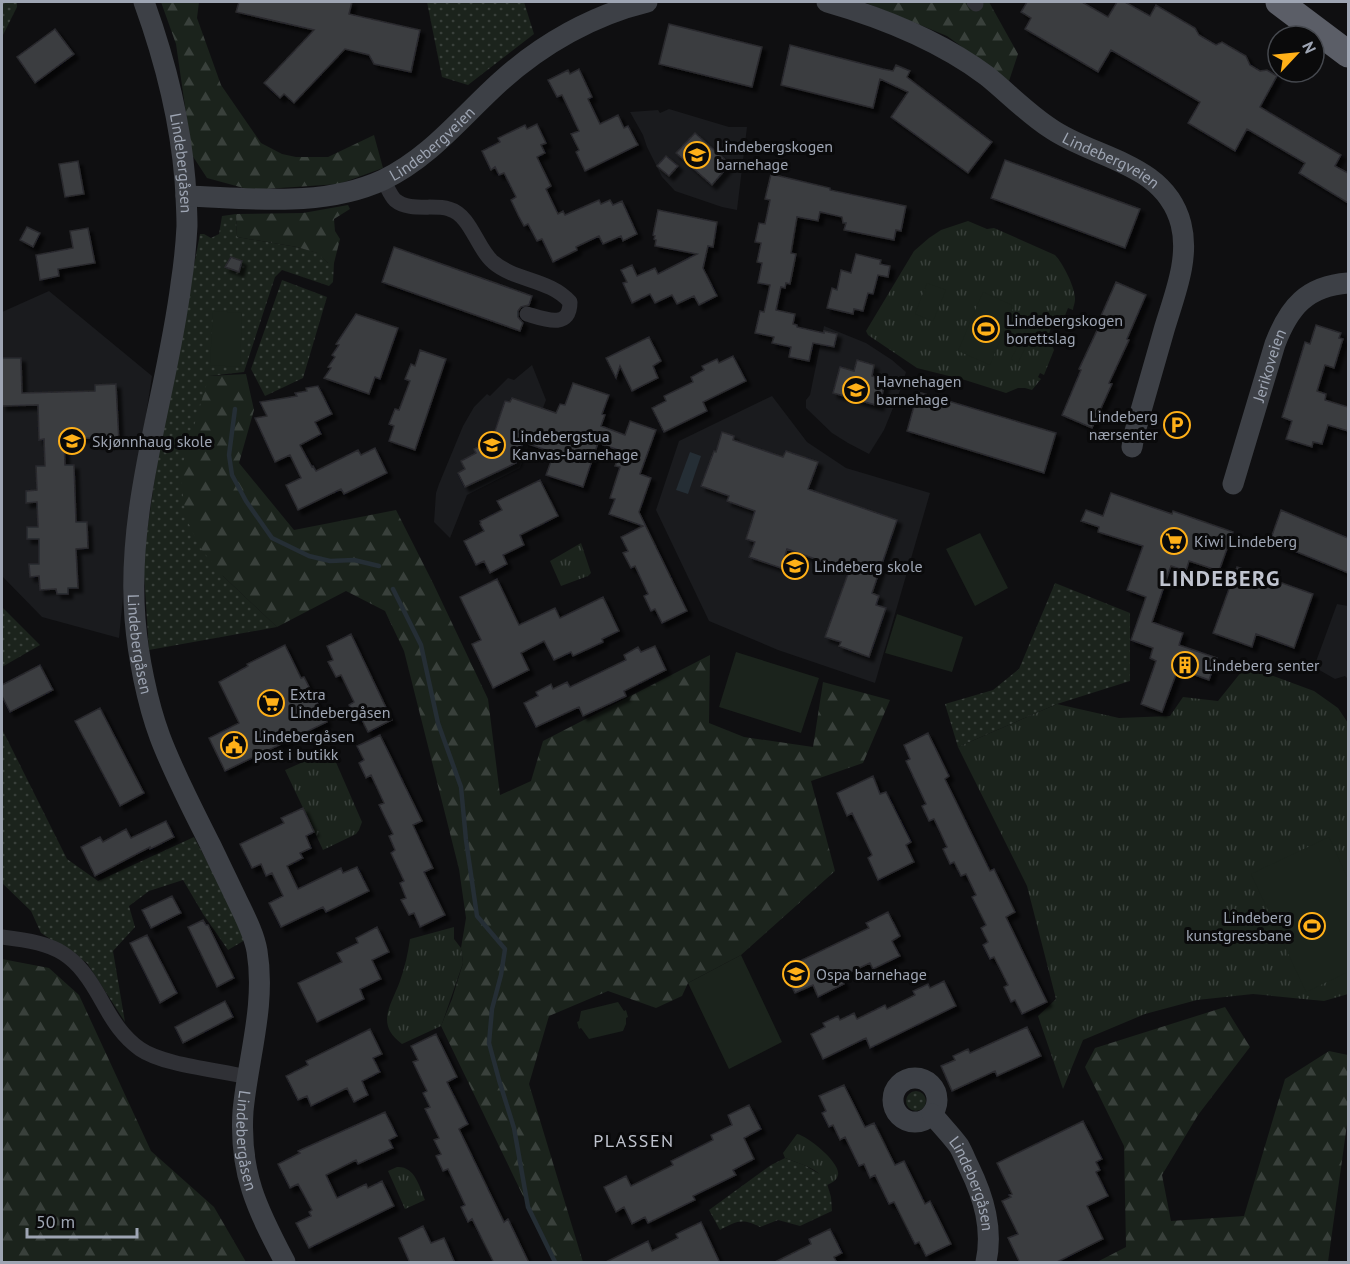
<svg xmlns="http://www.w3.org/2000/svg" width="1350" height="1264" font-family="'PT Sans',sans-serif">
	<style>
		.built { fill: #1a1b1e }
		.grass { fill: url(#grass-dots) }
		.forest { fill: url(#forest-firs) }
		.park { fill: url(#park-tufts) }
		.pitch { fill: #1b231c }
		.water { fill: #252e35 }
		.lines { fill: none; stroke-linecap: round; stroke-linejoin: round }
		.stream { stroke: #252e35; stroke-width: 4.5 }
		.building { fill: #3b3c41; stroke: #29292d; stroke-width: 1.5; filter: url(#shadow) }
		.street { stroke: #303136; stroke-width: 15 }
		.secondary { stroke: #3d4046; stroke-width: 21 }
		.highway { stroke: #5b5e67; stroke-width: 27 }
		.labels { text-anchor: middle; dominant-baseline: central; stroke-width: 6; stroke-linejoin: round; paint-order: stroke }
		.street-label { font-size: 16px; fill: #9ea5b3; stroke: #0a0a0b }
		.poi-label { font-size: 16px; fill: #9ea5b3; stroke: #0a0a0b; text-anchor: start }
		.neighbourhood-label { font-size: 18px; letter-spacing: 1.5px; fill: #c0c4cf; stroke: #0a0a0b }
		.district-label { font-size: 22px; font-weight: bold; letter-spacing: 1.5px; fill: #c0c4cf; stroke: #0a0a0b }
	</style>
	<defs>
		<pattern id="grass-dots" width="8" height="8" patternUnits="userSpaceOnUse" patternTransform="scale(1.5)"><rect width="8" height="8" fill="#1b231c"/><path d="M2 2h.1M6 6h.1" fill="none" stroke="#39403b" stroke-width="1.8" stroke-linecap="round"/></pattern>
		<pattern id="forest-firs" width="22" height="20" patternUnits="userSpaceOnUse" patternTransform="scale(1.5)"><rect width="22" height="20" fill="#1b231c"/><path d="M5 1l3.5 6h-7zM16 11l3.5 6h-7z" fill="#39403b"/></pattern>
		<pattern id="park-tufts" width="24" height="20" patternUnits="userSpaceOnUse" patternTransform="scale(1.5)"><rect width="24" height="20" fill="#1b231c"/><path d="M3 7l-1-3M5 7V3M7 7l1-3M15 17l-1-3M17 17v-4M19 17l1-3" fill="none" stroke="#39403b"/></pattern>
		<filter id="shadow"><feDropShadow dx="4.5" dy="4.5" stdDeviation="1.5" flood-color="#0009"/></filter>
	</defs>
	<rect width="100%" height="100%" fill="#0f0f11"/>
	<!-- built -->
	<path class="built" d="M669,109l60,18h18l-10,83 -15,-3 -47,-16 -13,-14 -15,-30 -4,-12 -13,-23 28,-2 2,3z
		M49,291l103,85 -20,130 -13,132 -77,-21 -40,-41v-264z
		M824,326l42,17 26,17 14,12 -4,14 -18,44 -15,24 -21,-11 -16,-10 -26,-25v-8l4,-5z
		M532,365l14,35 -26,68 -53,27 -17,43 -16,-16 2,-29 3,-9 24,-58 11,-19 13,-13 3,2 18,-18 6,2z
		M772,396l35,46 39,26 84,25 -55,190 -97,-33 -69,-29 -53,-111 23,-69z
		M1337,604l11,2v73l-3,-3 -10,3 -21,-12z"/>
	<!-- grass -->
	<path class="grass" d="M2,2h15v5l-15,30z
		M427,2h97l10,32 -66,51 -26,-8z
		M236,214l1,23 60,10 21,6 10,10h6l-1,19 -4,4 -47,-16 -7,7 -31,95 -35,4 14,200 54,51 -128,23 -6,-91 19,-129 38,-196h4l7,4 8,-4 3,-18z
		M282,280l45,17 -24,81 -38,18 -14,-27z
		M1055,583l75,30v68l-73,23 -99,43 -13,-43 48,-14 26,-21z
		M2,607l38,38 -38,22z
		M2,729l65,130 31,22 96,-44 42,79 9,24 -17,10 -25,-36 -20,-34 -34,11 -20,15 6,21 -22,24 12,71 -38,-59 -46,-30 -10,-22 -29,-28z
		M906 1101a10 10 0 1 1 20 0a10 10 0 1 1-20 0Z
		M785,1158l19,7 21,12 6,20 1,14 -32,15 -22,-6 -18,7c-18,-9 -23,-6 -40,3l-11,-20 62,-45z"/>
	<!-- forest -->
	<path class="forest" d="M161,2h38l-2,16 24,67 40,58 21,11 14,3h32l46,-22 9,33 -44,16 -88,6 -44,-12 -15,-23 -16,-111z
		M864,2h125l29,52 -9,27 -62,-45z
		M348,205l2,4 -16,10 1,12 5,8 -6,24h-6l-11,-10 -20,-6 -60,-10 -1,-23 67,-1z
		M246,374l8,36 -15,53 55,67 102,-20 37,73 55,116 12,96 31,-14 12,-40 167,-86 -1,68 35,14 69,10 10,-65 67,18 -27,63 -52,18 24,90 -94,84 -53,28 -6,13 -26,12 -48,-17 -59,25 -20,68 54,178h-28l-114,-236 11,-27 11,-36 -2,-15 5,-30 -7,-49 -55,-218 -19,-40 -39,-20 -69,36 -54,-51 -22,-27 -15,-31 -6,-45 29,-97z
		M2,959l47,9 30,27 72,156 63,56 32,55h-244z
		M1225,1007l25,40 -52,68 -36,60 9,46 73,-5 41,-137 44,-28 19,4v62l-20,145h-231l29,-15 -2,-101 -39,-79 10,-19z"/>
	<!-- park -->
	<path class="park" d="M968,221l19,8 7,-1 61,27c8,8 21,34 20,45 0,3 -2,7 -2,10l-5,-2 -4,10 4,2 -3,6 -11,-5 -8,20 5,2 3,7 -10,25 -4,-2 -2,4 3,2 -9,11 -7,-2h-7l-12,5 -41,-13 -48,-12 -49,-33 -2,-4 48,-80 15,-13 12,-8z
		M581,543l10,30 -3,3 -27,10 -11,-25z
		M1246,666l68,25 24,17 10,15v271l-24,7 -71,-7 -56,6 -52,14 -62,26 -20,49 -25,-73 18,-17 -29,-113 -69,-139 99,-43 62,14 51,-2 13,-19 35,4z
		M319,755l12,1 4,4 27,62 -3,8 -3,4 -33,16 -38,-80z
		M454,927v12l7,9 2,15 -20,58 -2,5 -39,18c-27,-20 -11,-38 -2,-63 5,-14 8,-28 10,-42z
		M797,1134c11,2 44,29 41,41 -1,5 -6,8 -11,10 -5,-16 -27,-21 -42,-27l-2,-5z
		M397,1167c18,-1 22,19 28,33l-20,9 -17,-38z"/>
	<!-- pitch -->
	<path class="pitch" d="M927,283l19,7 -13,31 -18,-7z
		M983,292l31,14 -24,59 -32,-14z
		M213,311l29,2 -2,54 -30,-2z
		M1026,330l6,3 -14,30 -7,-4z
		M980,533l28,55 -33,18 -29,-57z
		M897,614l66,23 -11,35 -67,-19z
		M736,652l83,26 -18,55 -82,-26z
		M1329,837l19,42v93l-42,20 -55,-118z
		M741,955l41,87 -53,27 -41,-86z
		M618,1002l6,9 2,-1 2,7 -2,1v6l-3,7 -34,8 -8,-11 -2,1 -2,-7 2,-1 2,-10z"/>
	<!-- water -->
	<path class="water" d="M690,452l11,4 -13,38 -12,-4z"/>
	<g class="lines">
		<!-- stream -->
		<path class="stream" d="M235,409l-6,46 3,20 14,26 26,37 37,18 21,5 24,-1 25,6
			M393,589l28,56 17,78 23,64 5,53 11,76 28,33 -4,26 -9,34 -3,34 10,37 15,48 14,79 27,55"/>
	</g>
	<!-- building -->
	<path class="building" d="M239,2h113l-3,12 71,16 -9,42 -37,-8 -5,-9 -24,-6 -51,54 -10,-9 -4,4 -16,-15 50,-53 -78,-18z
		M1027,2h55l26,15 9,-15h8l25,14 6,-11 39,23 4,7 17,10 6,-3 24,14 4,9 10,6 7,-1 10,6 -17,31 81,48 -6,11 13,7v30l-49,-30 6,-10 -58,-34 -12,22 -47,-28 12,-21 -89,-52 -13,22 -73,-43 6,-11 -10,-6z
		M669,24l93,23 -10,40 -93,-23z
		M55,29l19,25 -39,29 -18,-26z
		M790,45l93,24 10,2 3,-6 14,6 -3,6 85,65 -24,31 -77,-56 17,-25 -28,-13 -7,29 -92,-23z
		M579,69l13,28 -4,2 12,25 18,-9 6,13 4,-2 10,19 -53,26 -9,-19 3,-2 -8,-16 8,-3 -17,-36 -5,2 -9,-17 20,-10 2,4z
		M537,124l9,19 -5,2 4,8 -8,4 14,29 -5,3 12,25 5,-3 2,4 34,-15 2,4 9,-4 3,5 9,-4 15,33 -14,7 -2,-5 -18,8 -4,-8 -23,11 1,3 -24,12 -11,-23 -5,2 -9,-17 -4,2 -5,-9 -8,-17 5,-3 -12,-24 -5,2 -4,-8 -4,3 -9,-19 18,-9 -2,-4 27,-13 2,4z
		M695,133l35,31 -18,21 -36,-32z
		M666,156l12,10 -9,10 -12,-10z
		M1005,160l135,49 -15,39 -134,-50z
		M78,161l6,33 -19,3 -6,-33z
		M771,174l59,14v2l76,16 -5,25 -5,-1 -2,10 -50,-10 2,-7h-3l-1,-6 -22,-5 -2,9 -21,-4 -6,36 5,1 -6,30 -4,-1 -1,5 -4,-1 -5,23 19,4 -2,10 4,1v2l27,6v-2l13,3 -3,13 -21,-4 -4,18 -20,-4 2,-10 -19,-4 2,-6 -19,-4 5,-22 4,1 6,-27 -12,-2 4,-20 -5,-1 4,-19 -6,-1 4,-19 6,1 5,-24 -5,-1z
		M658,210l59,12 -4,25 -5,-1 -5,22 14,28 -18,9 -5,-9 -17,8 -5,-9 -17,8 -5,-9 -18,9 -9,-20 4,-1 -6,-12 11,-5 5,11 18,-8 3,6 39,-20 -42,-8 1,-6 -2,-1 1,-3 -2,-1z
		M27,227l13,6 -7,14 -13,-7z
		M88,228l7,35 -37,6 1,7 -19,4 -4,-25 37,-7 -3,-17z
		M394,247l138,49 -3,9 -8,2 -3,4v6l5,6 -3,8 -138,-49z
		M856,254l25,6 -1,4 10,2 -2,11 -10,-2 -5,19 -5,-1 -5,18 -9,-2 -1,5 -26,-6 5,-20 5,2 4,-20 10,3z
		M231,257l11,4 -3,11 -14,-5z
		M1116,282l30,13 -19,44 2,1 -20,43 3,1 -20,44 -30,-13 19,-45 -2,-1 20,-43 -2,-1z
		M356,314l42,14 -18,51 -5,-2 -6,17 -45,-16 7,-10 -3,-1 7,-10 -3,-2 7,-10 -3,-1z
		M1316,325l25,8 -2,5 4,1 -9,29 -9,-3 -8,26 9,3 -1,6 23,7v24l-20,-6 -6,19 -9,-2 -1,5 -26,-8 6,-18 -10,-4 23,-75 5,2z
		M649,337l12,24 -8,5 5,12 -26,13 -12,-25 -4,12 -10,-20z
		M420,350l26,9 -31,91 -26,-9 5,-15 -5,-2 6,-15 4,1 11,-29 -5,-2 6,-15 4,2z
		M733,356l13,25 -43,21 4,9 -43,21 -12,-24 14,-7 -2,-5 29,-14 -2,-5 13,-7 -2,-4 15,-7 2,4z
		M2,358h19l1,35 73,-2v-6l21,-1 3,59 -22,1v-6l-33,1 1,26h9l2,57h11l1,26 -12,1 2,39h-10v6h-11l-1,-5 -16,1 -1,-14 -9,1 -1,-13h10v-25h-12v-12h11l-1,-25 -11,1v-12l11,-1 -1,-24h9l-1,-27 -5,1 -1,-35 -36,1z
		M857,360l17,5 -2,11 14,4 -7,26 -46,-13 7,-26 14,4z
		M573,383l36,12 -7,19 3,1 -4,11 24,9 5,-14 26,9 -16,44 11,4 -12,34 48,99 -25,12 -7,-14 -4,2 -7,-15 4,-2 -13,-28 -4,2 -8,-15 5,-2 -7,-14 22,-11 -34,-12 6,-15 -5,-1 10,-31 -5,-1 6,-15 -23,-8 -15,44 -37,-12 8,-22 -31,-11 -7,21 -51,24 -7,-14 7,-4 -4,-8 15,-8 -2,-4 18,-9 13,-39 5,1 2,-4 44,15 4,-9 5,1z
		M318,386l14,28 -17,8 6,12 -21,11 12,22 1,-1 3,5 42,-21 3,5 14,-7 12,25 -43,21 -3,-5 -43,21 -12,-25 15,-7 -11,-23 -15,7 -20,-44 12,-2 -7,-14 37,-6 -2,-3 12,-2 -1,-3z
		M918,392l138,41 -12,40 -137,-42z
		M722,432l12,4 -1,4 50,17 3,-6 32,11 -10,27 89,31 -25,73 7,3 -3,9 10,3 -17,49 -30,-11 2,-4 -16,-5 24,-66 -62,-22 -6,19 -32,-11 6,-15 -9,-3 9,-28 -28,-10 2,-5 -28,-10 13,-35 2,1z
		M540,480l18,36 -38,19 4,10 -21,10 4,9 -17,9 -6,-12 -8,4 -12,-24 20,-10 -4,-7 1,-1 -1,-2 22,-11 -5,-9z
		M1111,493l61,21 1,-3 60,21 -14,39 -30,-10 -3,10 -15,-5 -19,56 31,11 -4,12 38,13 -8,22 -31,-11 -16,43 -21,-8 15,-43 -6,-3 3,-10 -22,-8 15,-43 -19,-7 16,-44 -45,-14 1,-5 -18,-6 5,-11 17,6z
		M1281,510l67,28v35l-78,-32z
		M1237,567l76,27 -19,54 -38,-14 -4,13 -39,-14z
		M497,579l22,46 36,-17 5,10 43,-21 16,34 -17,8 1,3 -30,14 -2,-4 -17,8 -10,-19 -23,12 8,17 -36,18 -21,-44 9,-4 -21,-43z
		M351,634l41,86 -24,12 -7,-14 -5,2 -7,-15 5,-3 -13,-27 -5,2 -8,-15 5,-2 -6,-14z
		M285,645l16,33 3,-1 23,45 -102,49 -16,-33 30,-15 -20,-41 29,-16 -1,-2z
		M655,646l11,24 -42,21 2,5 -43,20 -4,-9 -43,20 -12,-24 14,-7 -2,-4 15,-8 2,5 14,-7 3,5 56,-27 -2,-5 14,-8 3,5z
		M40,665l13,25 -43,22 -8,-16v-11z
		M100,708l44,85 -24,13 -45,-85z
		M928,733l21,43 -4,3 45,92 4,-2 21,43 -9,5 41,85 -25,12 -7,-14 -4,2 -7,-15 4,-2 -14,-28 -4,2 -7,-14 5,-3 -7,-14 5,-3 -14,-28 4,-2 -10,-21 -5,2 -7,-14 -4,2 -7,-15 4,-2 -13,-28 -5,2 -7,-15 4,-2 -20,-43 4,-2 -6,-14z
		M380,735l42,86 -9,4 20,43 -9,4 21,43 -25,12 -6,-14 -5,2 -8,-15 5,-2 -6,-15 4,-2 -13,-28 4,-3 -6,-14 4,-2 -14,-29 5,-2 -13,-28 -5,3 -7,-15 5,-3 -7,-14z
		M873,776l7,18 6,-2 25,50 -5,3 8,17 -36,18 -10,-22 4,-3 -20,-42 -5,3 -10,-23z
		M303,808l11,24 -8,4 5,12 -11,5 3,5 -16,8 11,23 43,-21 2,5 14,-6 12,24 -43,21 -3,-5 -42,20 -12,-24 14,-7 -11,-23 -6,3 -5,-12 -9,4 -12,-24 44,-21 -3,-5z
		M166,821l8,16 -24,12v-2l-55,29 -14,-29 19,-10 3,5 23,-13 5,9z
		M172,896l9,17 -30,15 -9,-18z
		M888,912l12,24 -8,5 8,15 -27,13 -3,-6 -30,14 4,7 -26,13 -5,-12 -18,8 -12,-24 86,-41 -3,-5z
		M203,920l3,5h2l26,53 -17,9 -29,-60z
		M377,927l12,25 -17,8 9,19 -21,10 4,10 -47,23 -19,-39 44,-21 -5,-9 21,-10 -2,-5z
		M147,935l30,58 -17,10 -30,-60z
		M944,981l12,25 -86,42 -4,-10 -43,21 -12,-25 14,-7 -2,-4 15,-7 2,4 14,-7 3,6 28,-14 2,4 28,-14 -2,-4 15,-7 2,4z
		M225,1001l8,16 -50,26 -8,-16z
		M1027,1027l14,29 -44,20 -2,-5 -43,20 -11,-25 14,-6 -2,-4 15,-7 2,4z
		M370,1029l12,25 -9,4 7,14 -18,9 6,14 -14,7 -7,-14 -36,18 -4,-10 -9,4 -12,-24 22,-11 -2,-4z
		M436,1034l21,43 -10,5 21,42 -9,5 45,93 4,-3 21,44h-35l-22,-44 -4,3 -7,-15 4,-2 -17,-36 -5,2 -7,-15 5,-2 -7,-14 5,-2 -14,-29 5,-2 -7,-14 4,-2 -14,-29 5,-2 -7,-14z
		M844,1085l21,42 9,-4 21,42 9,-4 21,43 5,-3 21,43 -25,12 -7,-14 -4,2 -21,-42 -5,2 -14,-29 -5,3 -6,-14 -5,2 -14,-29 -5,3 -7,-15 -4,2 -7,-14 4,-2 -7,-15z
		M749,1105l12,24 -17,9 10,21 -21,11 3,5 -43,21 2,4 -47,23 -3,-6 -13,7 -8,-17 -8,5 -12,-25 22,-11 5,10 42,-21 -2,-4 42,-21 -2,-5 21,-10 -4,-10z
		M385,1112l12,24 -8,4 4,8 -35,16 -2,-4 -30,15 11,23 29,-14 2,4 14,-7 12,25 -85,42 -13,-25 15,-7 -2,-4 3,-2 -14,-26 -8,4 -12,-24 22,-11 -2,-2z
		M1083,1121l19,38 -6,3 4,8 -4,2 12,24 -21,10 16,33 -48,24h-35l-12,-25 10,-4 -16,-33 9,-4 -2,-2 3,-1 -15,-31z
		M701,1222l19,41h-116l44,-22 4,10 26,-13 -2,-4z
		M423,1226l8,17 13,-5 11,25h-45l-11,-25z
		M830,1229l12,24 -8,4 3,6h-64l38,-19 -2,-5z"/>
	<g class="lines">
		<!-- street -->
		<path class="street" d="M974,2l2,2
			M383,180c4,6 7,15 12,20 14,12 39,4 54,9 22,6 28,40 44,53 22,19 57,17 77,40 0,28 -26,17 -43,12
			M2,937c57,7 73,15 101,66 10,18 20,34 37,46 23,16 78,21 107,28"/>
		<!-- secondary -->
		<g class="secondary">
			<path id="s1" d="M144,2c21,58 36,117 41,178 1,16 2,31 2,46 -1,19 -3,39 -6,58 -14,111 -55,221 -46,335 3,37 12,83 25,118 14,37 33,73 51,109 8,17 17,35 25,52 8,17 18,35 21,53 9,54 -9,107 -14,160 -4,62 14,98 42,151"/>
			<path id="s2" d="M827,2c56,16 113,39 160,74 21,17 40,37 63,52 44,31 115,34 131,96 9,35 -7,72 -17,106 -10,35 -20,70 -30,105l-2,12"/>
			<path id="s3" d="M186,196c65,2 136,12 197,-16 48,-23 79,-64 118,-99 41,-37 92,-66 146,-79"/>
			<path id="s4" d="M1233,484l42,-140c14,-37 32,-58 73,-61"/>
			<circle cx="915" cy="1100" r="22"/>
			<path id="s5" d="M932,1114c9,11 19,21 27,32 4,7 7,15 10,21 15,31 24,62 17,95"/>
		</g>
		<!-- highway -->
		<path class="highway" d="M1279,2l69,52"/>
	</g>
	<!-- icons -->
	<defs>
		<symbol id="school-ring" viewBox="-11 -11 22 22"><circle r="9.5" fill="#0a0a0b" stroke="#ffb018" stroke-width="1.5"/><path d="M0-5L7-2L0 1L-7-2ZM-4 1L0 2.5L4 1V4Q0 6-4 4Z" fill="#ffb018"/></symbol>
		<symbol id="stadium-ring" viewBox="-11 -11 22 22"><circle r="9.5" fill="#0a0a0b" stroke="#ffb018" stroke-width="1.5"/><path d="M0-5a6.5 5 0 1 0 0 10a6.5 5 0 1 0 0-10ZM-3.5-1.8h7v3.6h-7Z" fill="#ffb018"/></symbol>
		<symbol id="parking-ring" viewBox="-11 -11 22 22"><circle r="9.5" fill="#0a0a0b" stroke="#ffb018" stroke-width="1.5"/><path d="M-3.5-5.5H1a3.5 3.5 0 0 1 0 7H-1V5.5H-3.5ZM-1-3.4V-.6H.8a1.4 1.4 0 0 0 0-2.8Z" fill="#ffb018"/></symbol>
		<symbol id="supermarket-ring" viewBox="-11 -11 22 22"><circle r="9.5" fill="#0a0a0b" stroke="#ffb018" stroke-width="1.5"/><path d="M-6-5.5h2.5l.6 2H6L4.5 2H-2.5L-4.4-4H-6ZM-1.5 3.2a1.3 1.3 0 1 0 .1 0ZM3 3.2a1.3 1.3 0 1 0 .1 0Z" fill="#ffb018"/></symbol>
		<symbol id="building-ring" viewBox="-11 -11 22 22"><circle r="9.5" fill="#0a0a0b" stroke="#ffb018" stroke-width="1.5"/><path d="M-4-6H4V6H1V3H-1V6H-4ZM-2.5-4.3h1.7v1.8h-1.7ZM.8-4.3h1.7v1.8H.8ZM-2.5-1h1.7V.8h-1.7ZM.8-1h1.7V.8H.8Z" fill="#ffb018"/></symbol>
		<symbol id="civic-ring" viewBox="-11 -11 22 22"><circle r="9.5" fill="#0a0a0b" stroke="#ffb018" stroke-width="1.5"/><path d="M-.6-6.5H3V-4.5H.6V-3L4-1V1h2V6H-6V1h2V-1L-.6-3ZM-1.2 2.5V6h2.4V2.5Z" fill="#ffb018"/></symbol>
	</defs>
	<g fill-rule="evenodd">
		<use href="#school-ring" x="682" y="140" width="30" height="30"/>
		<use href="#stadium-ring" x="971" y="314" width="30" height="30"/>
		<use href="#school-ring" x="841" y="375" width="30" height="30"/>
		<use href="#parking-ring" x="1162" y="410" width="30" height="30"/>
		<use href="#school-ring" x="57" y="426" width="30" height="30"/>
		<use href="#school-ring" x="477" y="430" width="30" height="30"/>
		<use href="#supermarket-ring" x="1159" y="526" width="30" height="30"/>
		<use href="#school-ring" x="780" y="551" width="30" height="30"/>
		<use href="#building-ring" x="1170" y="650" width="30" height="30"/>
		<use href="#supermarket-ring" x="256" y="688" width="30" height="30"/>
		<use href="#civic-ring" x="219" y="730" width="30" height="30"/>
		<use href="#stadium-ring" x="1297" y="911" width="30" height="30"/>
		<use href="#school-ring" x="781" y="959" width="30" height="30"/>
	</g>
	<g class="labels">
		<!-- street labels -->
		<g class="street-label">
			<text stroke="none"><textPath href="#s3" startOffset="261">Lindebergveien</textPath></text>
			<text stroke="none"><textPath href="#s2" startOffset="328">Lindebergveien</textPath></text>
			<text stroke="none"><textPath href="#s1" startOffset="166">Lindebergåsen</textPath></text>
			<text stroke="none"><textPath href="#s4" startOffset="124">Jerikoveien</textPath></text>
			<text stroke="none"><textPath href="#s1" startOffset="652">Lindebergåsen</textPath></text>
			<text stroke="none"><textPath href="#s1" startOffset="1174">Lindebergåsen</textPath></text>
			<text stroke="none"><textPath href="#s5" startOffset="82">Lindebergåsen</textPath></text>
		</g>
		<!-- poi labels -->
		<g class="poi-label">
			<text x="716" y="146">Lindebergskogen<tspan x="716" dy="18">barnehage</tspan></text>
			<text x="1006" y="320">Lindebergskogen<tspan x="1006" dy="18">borettslag</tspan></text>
			<text x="876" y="381">Havnehagen<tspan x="876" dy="18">barnehage</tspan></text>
			<text x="1158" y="416" text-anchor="end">Lindeberg<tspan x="1158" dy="18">nærsenter</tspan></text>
			<text x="512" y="436">Lindebergstua<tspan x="512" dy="18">Kanvas-barnehage</tspan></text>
			<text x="92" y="441">Skjønnhaug skole</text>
			<text x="1194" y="541">Kiwi Lindeberg</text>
			<text x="814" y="566">Lindeberg skole</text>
			<text x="1204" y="665">Lindeberg senter</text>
			<text x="290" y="694">Extra<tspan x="290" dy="18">Lindebergåsen</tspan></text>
			<text x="254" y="736">Lindebergåsen<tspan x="254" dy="18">post i butikk</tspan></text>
			<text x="1292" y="917" text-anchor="end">Lindeberg<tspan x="1292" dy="18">kunstgressbane</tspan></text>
			<text x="816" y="974">Ospa barnehage</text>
		</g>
		<!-- neighbourhood labels -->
		<g class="neighbourhood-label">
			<text x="634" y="1140">PLASSEN</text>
		</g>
		<!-- district labels -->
		<g class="district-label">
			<text x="1220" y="578">LINDEBERG</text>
		</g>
	</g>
	<!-- border -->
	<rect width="1350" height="1264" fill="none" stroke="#9ea5b3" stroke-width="6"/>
	<!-- north arrow -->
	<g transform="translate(1296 54) rotate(64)"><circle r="28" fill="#0a0a0b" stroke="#45484e" stroke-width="1.5"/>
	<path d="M0-4.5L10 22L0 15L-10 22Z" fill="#ffb018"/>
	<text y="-9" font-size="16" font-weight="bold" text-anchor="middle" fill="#9ea5b3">N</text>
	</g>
	<!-- scale -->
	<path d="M27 1228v9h110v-9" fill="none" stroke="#9ea5b3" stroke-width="3"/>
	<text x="36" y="1228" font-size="18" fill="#9ea5b3" stroke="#0a0a0b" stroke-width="4.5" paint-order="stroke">50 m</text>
</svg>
